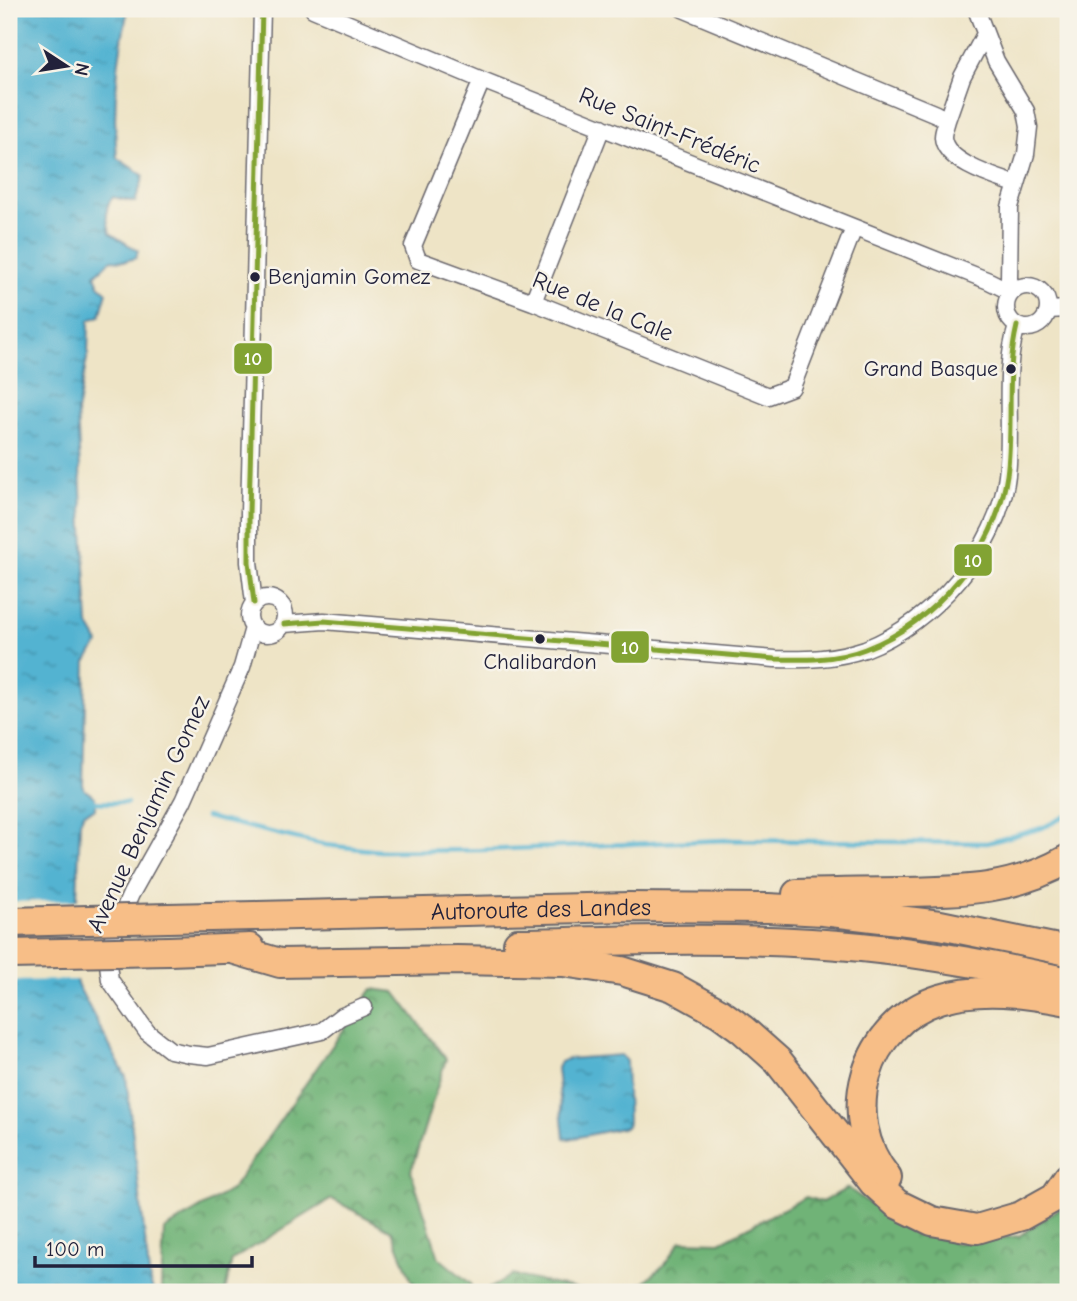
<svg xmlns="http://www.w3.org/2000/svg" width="1077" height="1301" font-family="'Comic Neue',sans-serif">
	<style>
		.forest { fill: url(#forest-crowns); stroke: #496a59; stroke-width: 2 }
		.water { fill: url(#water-ripples); stroke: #3a6a86; stroke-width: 2 }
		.pier { fill: #eee4c6 }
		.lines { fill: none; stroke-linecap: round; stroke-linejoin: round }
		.stream { stroke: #52b3d1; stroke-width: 4.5 }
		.street-casing { stroke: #69666c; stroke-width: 19 }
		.highway-casing { stroke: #69666c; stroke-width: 32 }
		.street { stroke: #fff; stroke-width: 16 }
		.highway { stroke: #f7be87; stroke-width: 28 }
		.highway-bridge-casing { stroke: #69666c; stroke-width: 32; stroke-linecap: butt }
		.highway-bridge { stroke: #f7be87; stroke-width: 28 }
		.bus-1-casing { stroke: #f7f3e8; stroke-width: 10 }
		.bus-1 { stroke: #82a333; stroke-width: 5 }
		.bus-dot { fill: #22223b; stroke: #f7f3e8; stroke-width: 2.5 }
		.labels { text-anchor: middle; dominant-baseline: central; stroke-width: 5; stroke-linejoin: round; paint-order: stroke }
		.bus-label { font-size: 22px; fill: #22223b; stroke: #f7f3e8; text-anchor: start }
		.street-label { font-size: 24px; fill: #22223b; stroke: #f7f3e8 }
		.line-badge { stroke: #f7f3e8; stroke-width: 2.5 }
		.badge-label { font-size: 19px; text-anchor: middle; font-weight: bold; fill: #fff }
	</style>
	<defs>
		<pattern id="forest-crowns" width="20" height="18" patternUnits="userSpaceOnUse" patternTransform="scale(1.75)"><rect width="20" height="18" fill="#70b377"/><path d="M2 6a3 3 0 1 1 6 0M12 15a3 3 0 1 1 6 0" fill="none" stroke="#5c9163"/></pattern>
		<pattern id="water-ripples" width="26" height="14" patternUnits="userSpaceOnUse" patternTransform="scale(1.75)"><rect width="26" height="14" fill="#52b3d1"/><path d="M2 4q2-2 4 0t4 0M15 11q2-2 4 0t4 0" fill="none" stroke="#4491ab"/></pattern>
	</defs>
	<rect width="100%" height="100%" fill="#f7f3e8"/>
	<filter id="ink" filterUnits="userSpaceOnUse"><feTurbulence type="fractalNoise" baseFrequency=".0143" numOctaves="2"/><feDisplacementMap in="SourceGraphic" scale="14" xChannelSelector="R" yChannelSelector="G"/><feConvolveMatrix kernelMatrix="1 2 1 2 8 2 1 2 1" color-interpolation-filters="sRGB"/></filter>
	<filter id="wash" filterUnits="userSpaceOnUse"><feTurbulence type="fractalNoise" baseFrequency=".00686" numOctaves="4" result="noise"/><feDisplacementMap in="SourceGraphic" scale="28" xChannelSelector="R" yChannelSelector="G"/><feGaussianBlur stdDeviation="1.57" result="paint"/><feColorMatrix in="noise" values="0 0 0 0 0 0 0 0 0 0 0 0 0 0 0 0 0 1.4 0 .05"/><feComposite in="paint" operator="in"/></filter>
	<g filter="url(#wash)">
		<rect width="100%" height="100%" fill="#eee4c6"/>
		<!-- forest -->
		<path class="forest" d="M372,989l23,3 51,67 -35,112 28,87 32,26v8h-55l-24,-61 -60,-32 -100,61 -7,32h-61l-3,-6 3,-56 68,-41z
			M848,1188l54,39 54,16 63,-7 49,-34v90h-436l31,-26 18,-25 39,1 86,-45 16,5z
			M512,1275l78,17h-106z"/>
		<!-- water -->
		<path class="water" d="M9,9h119c-11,49 -16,98 -11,149l27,18 -9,26 -22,-5c-10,11 -6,22 -3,36l28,18 -2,7 -11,3 -14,-1 -16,15 4,10 8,7 -7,24 -11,4 -1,33 -11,59 11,212 11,19 -13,19 -3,123 2,5 10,7v12l-11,4 -4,9 -6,150 3,12 49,93 24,205 4,10h-145z
			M621,1055l5,6 2,62 -2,4 -57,12 -5,-1 -7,-70 3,-6 7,-3z"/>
		<!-- pier -->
		<path class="pier" d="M82,900l-5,72 3,8 -71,1v-79z"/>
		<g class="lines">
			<!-- stream -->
			<path class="stream" d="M90,802l37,1
				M206,817l119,28 55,6 101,-1 245,-10 261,3 55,-15 26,-13"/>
		</g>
	</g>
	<g filter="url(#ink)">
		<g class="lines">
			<defs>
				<path id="street" d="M313,9l169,71 507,201 22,11
					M683,9l253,105 11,6c-1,5 -4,11 -4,17 1,25 52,40 72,47
					M976,9l20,52 30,50 3,16 -3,27 -16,53 -1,73 4,10
					M482,80l-69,166 5,14 115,42 235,94 24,-9 62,-159
					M947,120l15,-43 23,-43
					M1006 307a21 21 0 1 1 42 0a21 21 0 1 1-42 0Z
					M533,302l69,-175
					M1048,310l20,-1
					M249 616a18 18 0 1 1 36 0a18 18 0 1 1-36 0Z
					M254,603l-5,-41v-49l13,-504
					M284,624l40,-3 451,38c31,1 60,0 90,-10 68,-26 134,-101 142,-174 6,-50 -5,-101 10,-149
					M253,628l-11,39 -59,134 -52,93 -15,34 -9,28 3,24 37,52 23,18 19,4 19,2 114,-25 18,-14 24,-10"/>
				<g id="highway">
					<path d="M797,894c34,-1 69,-2 103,-2 62,-1 113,-1 168,-33"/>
					<path id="s1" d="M168,918l461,-11 139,1 55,3 117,14 128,26"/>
					<path d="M518,943c98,-2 195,-6 293,0 86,5 173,20 257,39"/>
					<path d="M232,949l48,14 177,-3 106,2 59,9 51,16 47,26 22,16 36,32 96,122 23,21 35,17 45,8 44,-13 34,-19 13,-19"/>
					<path d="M169,951l81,-3"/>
					<path d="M887,1178c-50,-61 -23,-155 53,-179 41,-13 87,-6 128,2"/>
				</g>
			</defs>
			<!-- street casing -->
			<use href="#street" class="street-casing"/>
			<!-- highway casing -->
			<use href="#highway" class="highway-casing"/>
			<!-- street -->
			<use href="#street" class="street"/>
			<!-- highway -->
			<use href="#highway" class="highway"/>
			<defs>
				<path id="highway-bridge" d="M9,922l159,-4
					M9,954l160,-3"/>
			</defs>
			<!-- highway-bridge casing -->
			<use href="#highway-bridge" class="highway-bridge-casing"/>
			<!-- highway-bridge -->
			<use href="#highway-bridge" class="highway-bridge"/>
			<defs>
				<path id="bus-1" d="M254,603l-5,-41v-49l13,-504
					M284,624l40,-3 451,38c30,1 62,1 90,-10 71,-27 131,-99 142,-174 7,-50 -2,-99 10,-149"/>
			</defs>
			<!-- bus-1 casing -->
			<use href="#bus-1" class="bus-1-casing"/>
			<!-- bus-1 -->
			<use href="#bus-1" class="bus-1"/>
		</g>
	</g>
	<!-- markers -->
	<g class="bus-dot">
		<circle cx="255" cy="277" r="6"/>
		<circle cx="1011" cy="369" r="6"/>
		<circle cx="540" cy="639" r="6"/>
	</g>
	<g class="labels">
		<!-- bus labels -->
		<g class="bus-label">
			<text x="268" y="277">Benjamin Gomez</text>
			<text x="998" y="369" text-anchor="end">Grand Basque</text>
			<text x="540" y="662" text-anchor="middle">Chalibardon</text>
		</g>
		<!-- street labels -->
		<g class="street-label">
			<text transform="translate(670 130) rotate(22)">Rue Saint-Frédéric</text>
			<text transform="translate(603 306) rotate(22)">Rue de la Cale</text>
			<text transform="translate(148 814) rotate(-65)">Avenue Benjamin Gomez</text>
			<text stroke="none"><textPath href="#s1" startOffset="373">Autoroute des Landes</textPath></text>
		</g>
	</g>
	<g class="line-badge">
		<rect x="233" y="342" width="40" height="33" rx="7" fill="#82a333"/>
		<rect x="953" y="543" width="40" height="34" rx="7" fill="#82a333"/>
		<rect x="610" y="630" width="40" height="34" rx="7" fill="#82a333"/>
	</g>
	<g class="badge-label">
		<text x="253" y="365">10</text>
		<text x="973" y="567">10</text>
		<text x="630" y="654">10</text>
	</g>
	<!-- margin -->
	<rect width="1077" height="1301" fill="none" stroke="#f7f3e8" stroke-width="35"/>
	<!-- north arrow -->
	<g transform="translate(66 66) rotate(102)" stroke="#f7f3e8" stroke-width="5" paint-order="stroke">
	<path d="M0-5L12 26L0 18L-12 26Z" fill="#22223b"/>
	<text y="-10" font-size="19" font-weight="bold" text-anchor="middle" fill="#22223b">N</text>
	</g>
	<!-- scale -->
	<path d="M35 1256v10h217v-10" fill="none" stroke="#22223b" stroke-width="3.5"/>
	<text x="46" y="1256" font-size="21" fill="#22223b" stroke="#f7f3e8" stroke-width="5" paint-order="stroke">100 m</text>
</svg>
